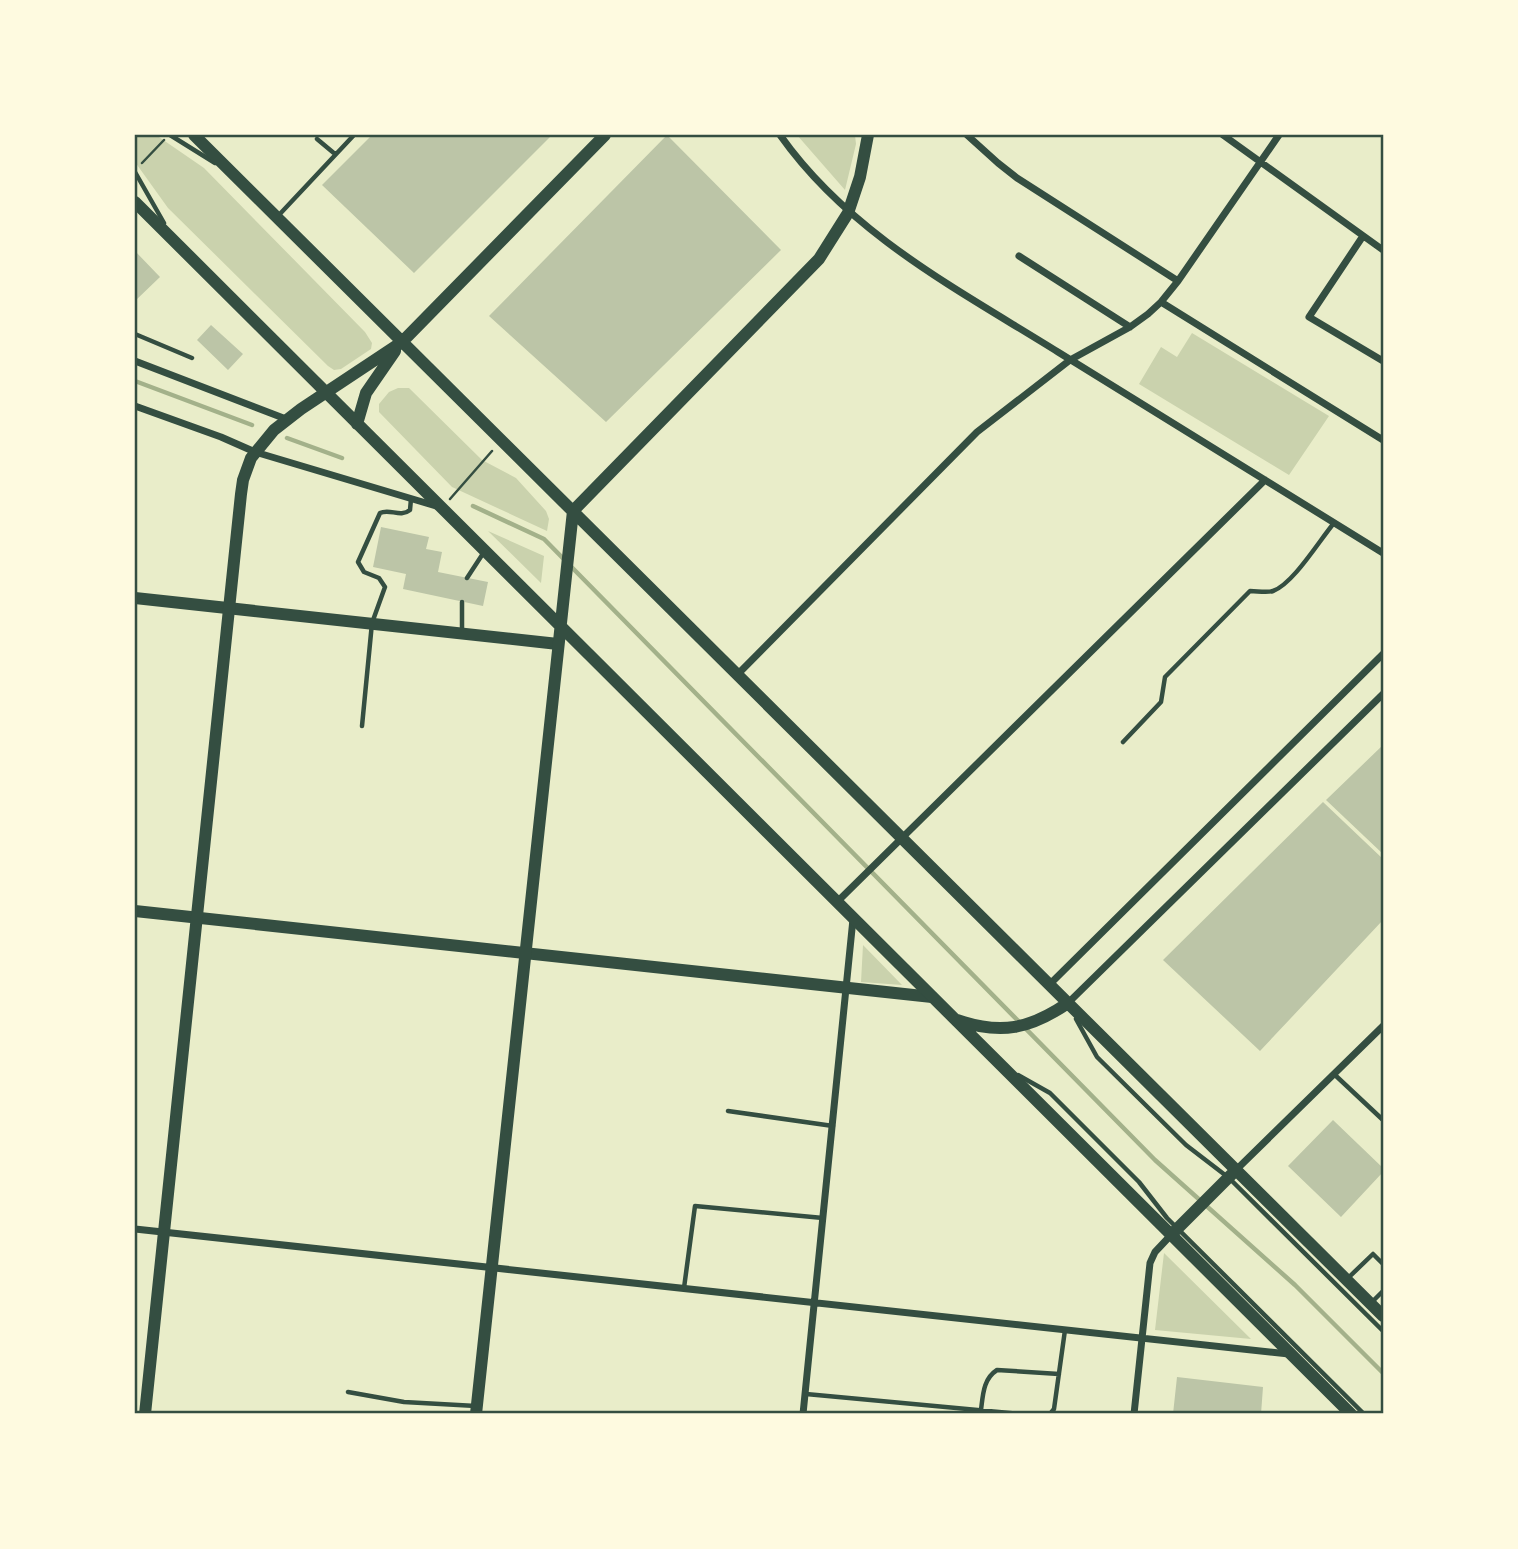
<svg xmlns="http://www.w3.org/2000/svg" width="1518" height="1549" font-family="Mulish,sans-serif">
	<style>
		.green { fill: #cad2ad }
		.lines { fill: none; stroke-linecap: round; stroke-linejoin: round }
		.stream { stroke: #a3b18a; stroke-width: 4.5 }
		.building { fill: #bcc5a7 }
		.path { stroke: #344e41; stroke-width: 2.5 }
		.service { stroke: #344e41; stroke-width: 4.5 }
		.minor { stroke: #344e41; stroke-width: 7 }
		.tertiary { stroke: #344e41; stroke-width: 12 }
		.secondary { stroke: #344e41; stroke-width: 12 }
		.neatline { fill: none; stroke: #344e41; stroke-width: 2.5 }
	</style>
	<rect width="100%" height="100%" fill="#e9edc9"/>
	<!-- green -->
	<path class="green" d="M135,135h21l48,33 161,164 7,11 -1,6 -30,20 -7,1 -6,-4 -160,-158 -33,-46z
		M797,135h58l1,9 -11,46z
		M1192,333l137,83 -40,59 -150,-91 22,-37 16,10z
		M398,388h11l73,72 34,18 30,33 3,8 -2,12 -95,-44 -73,-75v-8l10,-12z
		M488,531l56,25 -3,27z
		M863,945l39,40 -41,-3z
		M1164,1253l87,86 -96,-9z"/>
	<g class="lines">
		<!-- stream -->
		<path class="stream" d="M135,381l117,44
			M287,438l55,20
			M473,506l71,33 611,621 140,125 88,88"/>
	</g>
	<!-- building -->
	<path class="building" d="M372,135h180l-138,138 -92,-88z
		M667,135l114,115 -175,172 -117,-106z
		M135,251l25,26 -25,24z
		M211,325l32,29 -15,16 -31,-30z
		M381,527l48,10 -3,12 16,3 -4,20 50,10 -5,24 -80,-17 3,-15 -33,-7z
		M1383,745v109l-57,-54z
		M1323,802l60,57v61l-123,131 -97,-91z
		M1333,1120l50,48v4l-42,45 -53,-51z
		M1177,1377l86,10 -2,27h-88z"/>
	<g class="lines">
		<!-- path -->
		<path class="path" d="M142,163l22,-23
			M450,499l42,-48"/>
		<!-- service -->
		<path class="service" d="M170,135l45,28
			M317,139l18,15
			M135,172l29,51
			M278,216l76,-81
			M135,334l57,24
			M467,578l17,-26
			M462,633v-31
			M362,726l10,-103 13,-36 -6,-9 -15,-6 -6,-10 22,-49c10,-5 20,5 30,-3l1,-11
			M1123,742l38,-40 4,-25 85,-86c7,0 17,2 23,0 20,-7 46,-50 61,-68
			M1076,1019l21,38 89,88 43,33 154,153
			M1018,1075l32,18 89,89 28,36 197,196
			M1335,1075l48,45
			M728,1111l105,15
			M1347,1279l26,-25 10,10
			M684,1288l11,-82 128,12
			M1371,1303l12,-12
			M348,1392l56,10 72,4
			M806,1394l214,20
			M981,1410c2,-15 2,-31 16,-40l62,4
			M1050,1414l4,-5 11,-79"/>
		<!-- minor -->
		<path class="minor" d="M780,135c70,99 177,154 278,217 108,68 217,134 325,201
			M967,135l31,28 19,15 161,103
			M1223,135l160,115
			M1363,236l-54,81 74,44
			M1019,256l111,71
			M1161,302l222,138
			M135,361l151,58
			M135,406l86,31 34,15 181,54
			M737,675l240,-243 93,-72 60,-33 18,-13 13,-12 17,-21 101,-146
			M837,902l428,-422
			M1050,984l333,-330
			M1068,1003l315,-309
			M1236,1170l147,-144
			M135,1229l1154,125
			M803,1414l50,-495
			M1134,1414l16,-151 5,-11 16,-17"/>
		<!-- tertiary -->
		<path class="tertiary" d="M135,598l423,46
			M135,911l797,86"/>
		<!-- secondary -->
		<path class="secondary" d="M194,135l1189,1181
			M135,202l1216,1212
			M357,424l9,-31 29,-42
			M957,1020c44,15 73,9 111,-17
			M1171,1235l65,-65
			M145,1414l96,-920 2,-14 8,-22 23,-28 27,-21 101,-67 203,-207
			M476,1414l97,-903 246,-252 29,-46 12,-36 8,-42"/>
	</g>
	<!-- border -->
	<rect width="1518" height="1549" fill="none" stroke="#fefae0" stroke-width="273"/>
	<rect x="136" y="136" width="1246" height="1276" class="neatline"/>
</svg>
